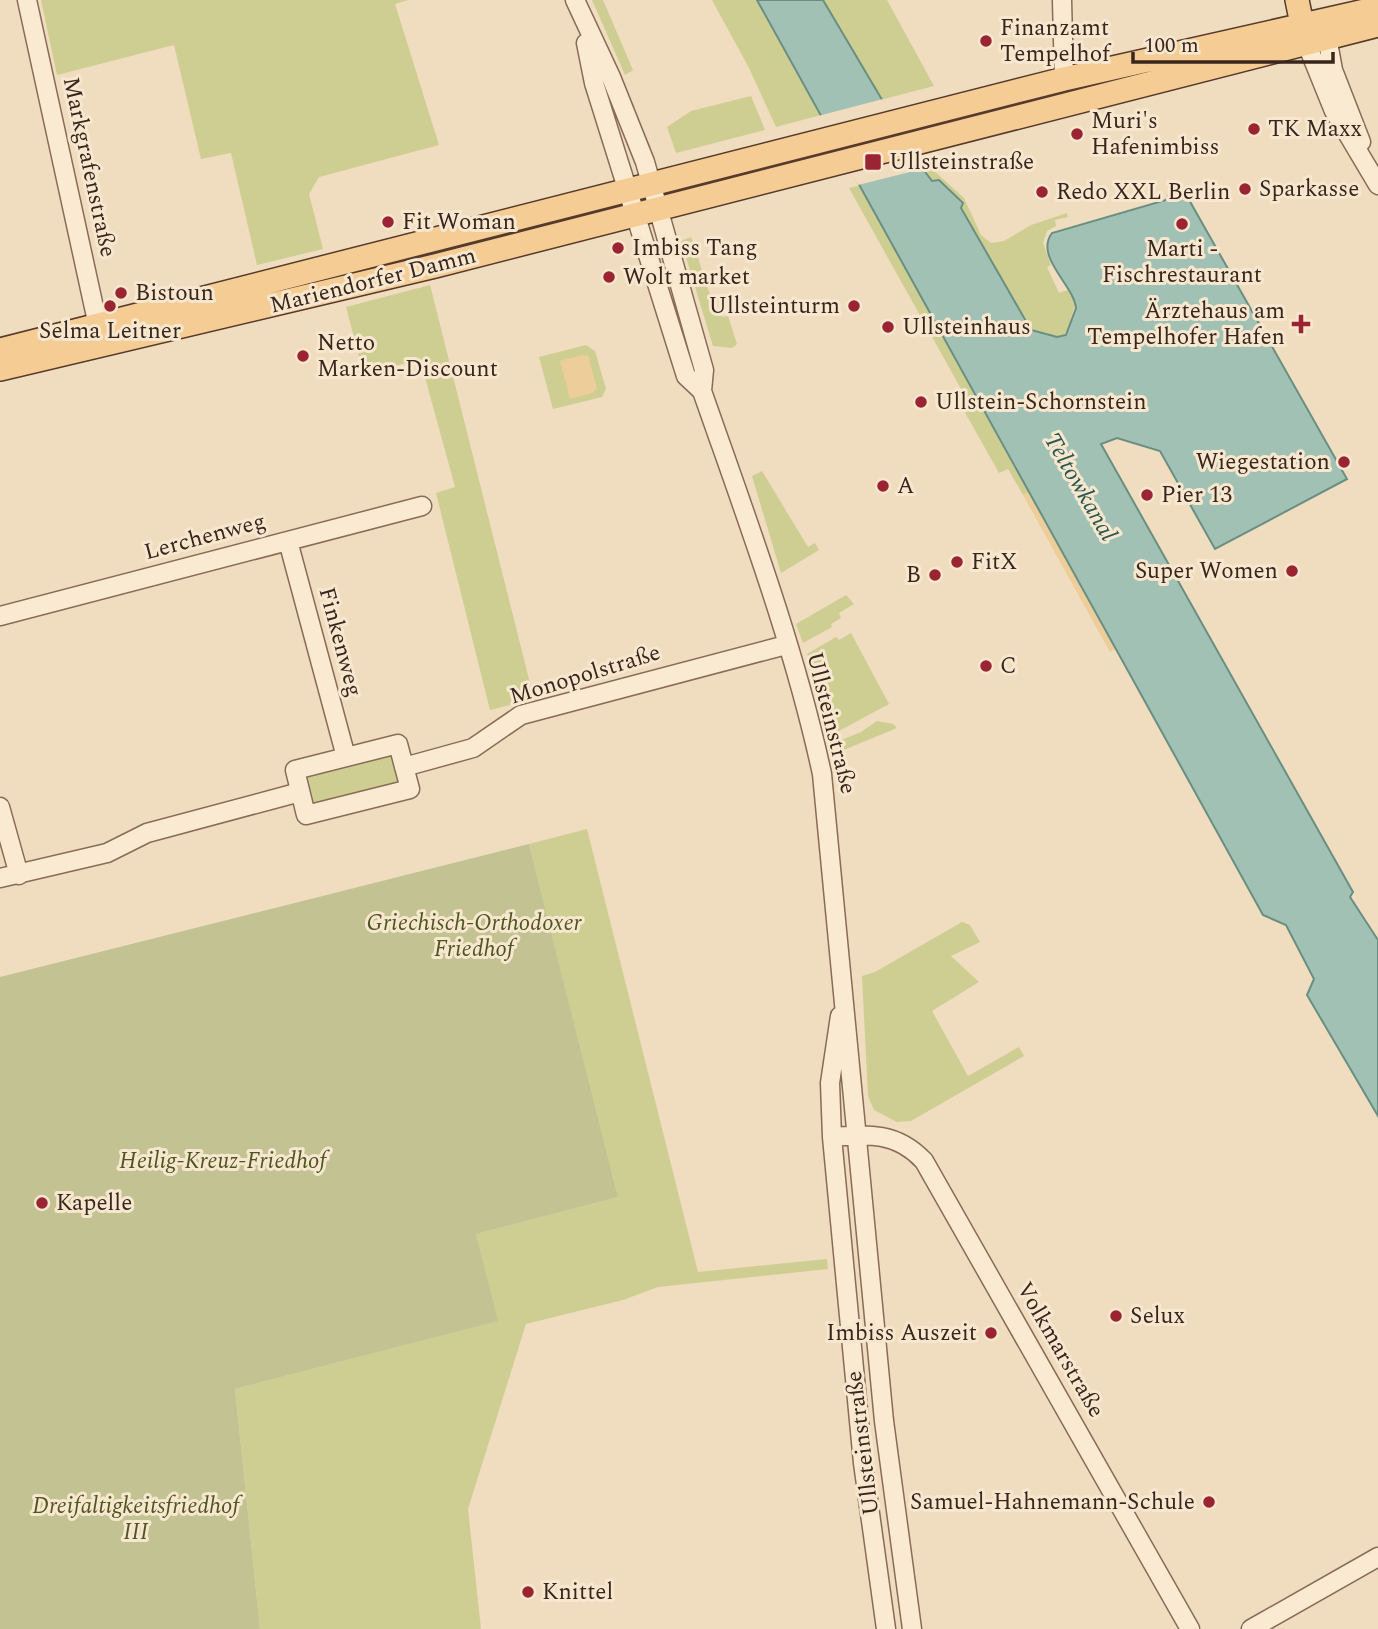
<svg xmlns="http://www.w3.org/2000/svg" width="1378" height="1629" font-family="Spectral,serif">
	<style>
		.green { fill: #cece93 }
		.sand { fill: #edce9a }
		.cemetery { fill: #c2c292 }
		.water { fill: #a2c1b5; stroke: #698f82; stroke-width: 2 }
		.pier { fill: #f0dcbf }
		.lines { fill: none; stroke-linecap: round; stroke-linejoin: round }
		.minor-casing { stroke: #896c57; stroke-width: 21 }
		.major-casing { stroke: #563a2b; stroke-width: 26 }
		.minor { stroke: #faead2; stroke-width: 18 }
		.major { stroke: #f5cc94; stroke-width: 23 }
		.poi-dot { fill: #9a2432; stroke: #f7e7cf; stroke-width: 2.5 }
		.labels { text-anchor: middle; dominant-baseline: central; stroke-width: 6; stroke-linejoin: round; paint-order: stroke }
		.poi-label { font-size: 23px; fill: #38261c; stroke: #f7e7cf; text-anchor: start }
		.street-label { font-size: 23px; fill: #38261c; stroke: #f7e7cf }
		.park-label { font-size: 23px; font-style: italic; fill: #4e5521; stroke: #f7e7cf }
		.water-label { font-size: 24px; font-style: italic; fill: #2a5850; stroke: #f7e7cf }
	</style>
	<rect width="100%" height="100%" fill="#f0dcbf"/>
	<!-- green -->
	<path class="green" d="M41,0h367l-13,4 44,141 -120,32 -10,17 14,55 -66,16 -26,-112 -30,6 -27,-114 -117,30z
		M592,0h11l30,70 -8,5z
		M712,0h45l64,115 -45,12 -27,-59z
		M823,0h64l47,86 -54,14z
		M1194,61l-282,72 -5,-8z
		M751,96l14,34 -89,23 -9,-26 24,-16z
		M931,168l33,30 17,37 10,8 13,-2 27,-16 36,-12 1,4 -13,3 1,6 -9,5 -4,12 8,22 -4,2 12,26 11,-4 6,12 -10,34 -9,2 -28,-8 -68,-121 2,-6 -24,-22 -7,1 -9,-12z
		M861,185l168,307 -6,3 -15,-26 -9,4 -41,-73 7,-4 -116,-208z
		M606,202l3,9 -214,56 -271,64z
		M691,237c11,27 15,58 31,80l6,-1 9,28 -5,4 -19,-2 -32,-105z
		M430,285l104,414 -44,11 -54,-217 19,-6 -35,-128 -56,16 -18,-68z
		M586,345l9,6 11,38 -4,8 -49,12 -14,-52z
		M762,471l46,76 7,-4 4,7 -38,23 -29,-97z
		M846,595l8,9 -15,9 2,5 -10,6 1,3 -29,16 -7,-19z
		M851,633l38,71 -52,28 -30,-78 29,-17 3,3z
		M877,721l16,3 4,4 -56,23 -2,-10 22,-9z
		M388,754l5,2 7,19 -5,12 -81,18 -5,-3 -5,-21 3,-6z
		M587,829l111,443 129,-13 1,10 -170,18 -35,13 -97,24 -58,185 13,120h-221l-25,-240 262,-68 -21,-87 142,-37 -89,-353z
		M962,922l8,3 10,17 -29,14 28,26 -47,29 36,65 51,-29 5,9 -113,65 -14,1 -23,-12 -6,-14 -6,-120 13,-4z"/>
	<!-- sand -->
	<path class="sand" d="M582,355l6,1 9,33 -5,4 -22,6 -10,-38z
		M1029,492l87,157 -6,3 -87,-157z"/>
	<!-- cemetery -->
	<path class="cemetery" d="M529,844l89,353 -142,37 22,87 -263,68 25,240h-260v-652z"/>
	<!-- water -->
	<path class="water" d="M757,0h66l100,169 9,12 7,-1 24,23 -2,5 70,122 26,7 9,-2 10,-27c-2,-23 -42,-51 -24,-75l114,-33 3,-5 15,-4 163,288 -132,70 -55,-98 -43,-13 -16,6 252,448 -3,5 28,43v176l-71,-121 7,-16 -28,-54 -23,-10z"/>
	<!-- pier -->
	<path class="pier" d="M883,99l43,69 -68,17 -40,-69z"/>
	<g class="lines">
		<defs>
			<path id="minor" d="M27,0l73,335
				M575,0l36,77 34,85 59,208 -2,21c44,126 92,253 120,383l62,647 28,208
				M1062,0l2,79
				M1327,37l6,33 28,72
				M1306,42l28,69 44,74
				M586,43l8,40 92,293 16,15
				M288,541l58,216
				M0,616l422,-110
				M398,744l12,45 -104,26 -11,-45z
				M404,767l69,-19 48,-33 265,-70
				M0,807l19,68
				M0,878l107,-25 40,-20 153,-41
				M840,1016l-10,67 2,54 31,326 23,166
				M832,1137c37,-3 65,-5 92,24l266,468
				M1251,1629l127,-72"/>
			<path id="major" d="M1297,0l8,39
				M0,350l1064,-271 314,-71
				M0,369l435,-103 943,-241"/>
		</defs>
		<!-- minor casing -->
		<use href="#minor" class="minor-casing"/>
		<!-- major casing -->
		<use href="#major" class="major-casing"/>
		<!-- minor -->
		<use href="#minor" class="minor"/>
		<!-- major -->
		<use href="#major" class="major"/>
	</g>
	<!-- markers -->
	<g class="poi-dot">
		<circle cx="986" cy="41" r="7"/>
		<circle cx="1254" cy="129" r="7"/>
		<circle cx="1077" cy="134" r="7"/>
		<rect x="864" y="153" width="18" height="18" rx="3.5"/>
		<circle cx="1245" cy="189" r="7"/>
		<circle cx="1042" cy="192" r="7"/>
		<circle cx="388" cy="222" r="7"/>
		<circle cx="1182" cy="224" r="7"/>
		<circle cx="618" cy="248" r="7"/>
		<circle cx="609" cy="277" r="7"/>
		<circle cx="121" cy="293" r="7"/>
		<circle cx="110" cy="306" r="7"/>
		<circle cx="854" cy="306" r="7"/>
		<path d="M1297.5 313.5h7v7h7v7h-7v7h-7v-7h-7v-7h7z"/>
		<circle cx="888" cy="327" r="7"/>
		<circle cx="303" cy="356" r="7"/>
		<circle cx="921" cy="402" r="7"/>
		<circle cx="1344" cy="462" r="7"/>
		<circle cx="883" cy="486" r="7"/>
		<circle cx="1147" cy="495" r="7"/>
		<circle cx="957" cy="562" r="7"/>
		<circle cx="1292" cy="571" r="7"/>
		<circle cx="935" cy="575" r="7"/>
		<circle cx="986" cy="666" r="7"/>
		<circle cx="42" cy="1203" r="7"/>
		<circle cx="1116" cy="1316" r="7"/>
		<circle cx="991" cy="1333" r="7"/>
		<circle cx="1209" cy="1502" r="7"/>
		<circle cx="528" cy="1592" r="7"/>
	</g>
	<g class="labels">
		<!-- poi labels -->
		<g class="poi-label">
			<text x="1000" y="28">Finanzamt<tspan x="1000" dy="26">Tempelhof</tspan></text>
			<text x="1091" y="121">Muri's<tspan x="1091" dy="26">Hafenimbiss</tspan></text>
			<text x="1268" y="129">TK Maxx</text>
			<text x="889" y="162">Ullsteinstraße</text>
			<text x="1259" y="189">Sparkasse</text>
			<text x="1056" y="192">Redo XXL Berlin</text>
			<text x="402" y="222">Fit Woman</text>
			<text x="632" y="248">Imbiss Tang</text>
			<text x="1182" y="249" text-anchor="middle">Marti -<tspan x="1182" dy="26">Fischrestaurant</tspan></text>
			<text x="623" y="277">Wolt market</text>
			<text x="135" y="293">Bistoun</text>
			<text x="840" y="306" text-anchor="end">Ullsteinturm</text>
			<text x="1285" y="311" text-anchor="end">Ärztehaus am<tspan x="1285" dy="26">Tempelhofer Hafen</tspan></text>
			<text x="902" y="327">Ullsteinhaus</text>
			<text x="110" y="331" text-anchor="middle">Selma Leitner</text>
			<text x="317" y="343">Netto<tspan x="317" dy="26">Marken-Discount</tspan></text>
			<text x="935" y="402">Ullstein-Schornstein</text>
			<text x="1330" y="462" text-anchor="end">Wiegestation</text>
			<text x="897" y="486">A</text>
			<text x="1161" y="495">Pier 13</text>
			<text x="971" y="562">FitX</text>
			<text x="1278" y="571" text-anchor="end">Super Women</text>
			<text x="921" y="575" text-anchor="end">B</text>
			<text x="1000" y="666">C</text>
			<text x="56" y="1203">Kapelle</text>
			<text x="1130" y="1316">Selux</text>
			<text x="977" y="1333" text-anchor="end">Imbiss Auszeit</text>
			<text x="1195" y="1502" text-anchor="end">Samuel-Hahnemann-Schule</text>
			<text x="542" y="1592">Knittel</text>
		</g>
		<!-- street labels -->
		<g class="street-label">
			<text transform="translate(89 167) rotate(78)">Markgrafenstraße</text>
			<text transform="translate(373 281) rotate(-14)">Mariendorfer Damm</text>
			<text transform="translate(205 537) rotate(-15)">Lerchenweg</text>
			<text transform="translate(340 642) rotate(75)">Finkenweg</text>
			<text transform="translate(585 675) rotate(-17)">Monopolstraße</text>
			<text transform="translate(831 723) rotate(76)">Ullsteinstraße</text>
			<text transform="translate(1060 1350) rotate(60)">Volkmarstraße</text>
			<text transform="translate(863 1443) rotate(-97)">Ullsteinstraße</text>
		</g>
		<!-- park labels -->
		<g class="park-label">
			<text x="474" y="923">Griechisch-Orthodoxer<tspan x="474" dy="26">Friedhof</tspan></text>
			<text x="223" y="1161">Heilig-Kreuz-Friedhof</text>
			<text x="136" y="1506">Dreifaltigkeitsfriedhof<tspan x="136" dy="26">III</tspan></text>
		</g>
		<!-- water labels -->
		<g class="water-label">
			<text transform="translate(1080 487) rotate(60)">Teltowkanal</text>
		</g>
	</g>
	<!-- scale -->
	<path d="M1133 52v10h200v-10" fill="none" stroke="#38261c" stroke-width="3.5"/>
	<text x="1144" y="52" font-size="21" fill="#38261c" stroke="#f7e7cf" stroke-width="5" paint-order="stroke">100 m</text>
</svg>
